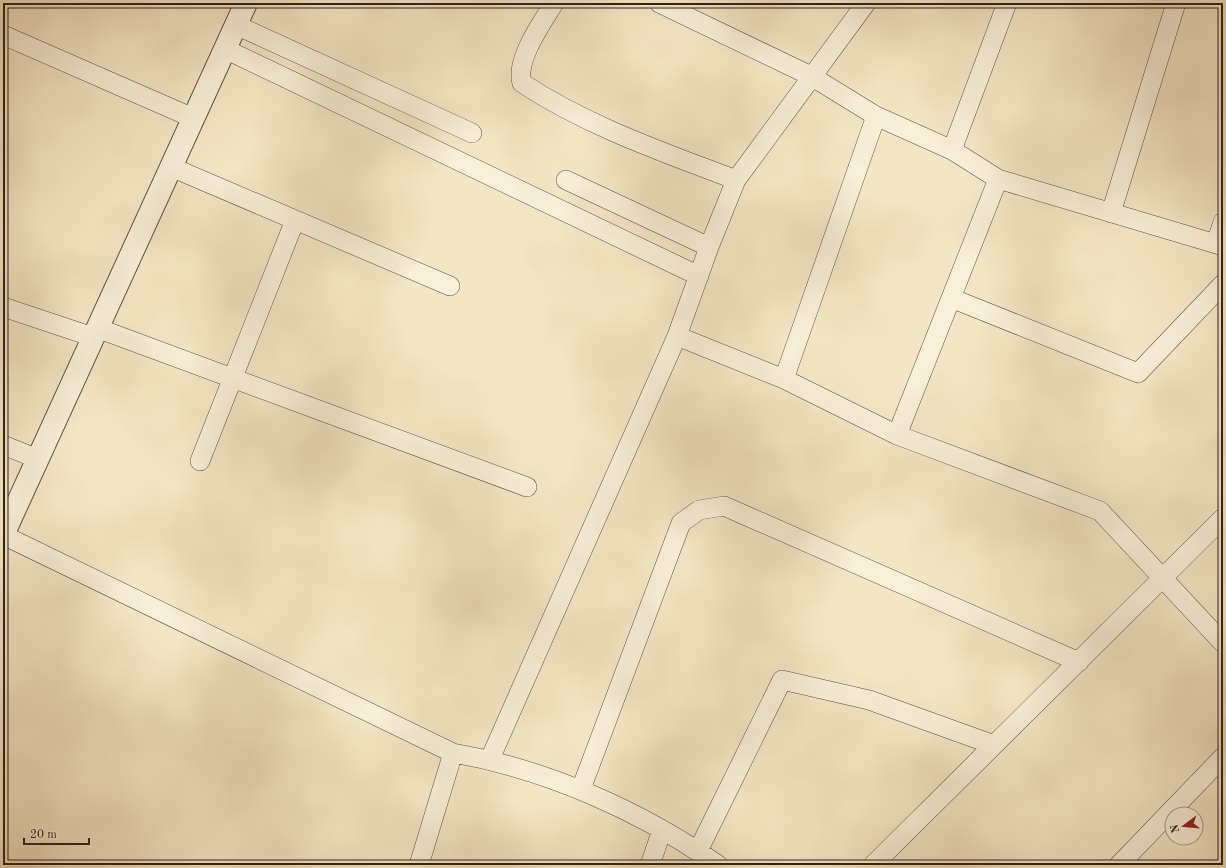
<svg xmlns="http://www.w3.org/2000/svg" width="1226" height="868" font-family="'Old Standard TT',serif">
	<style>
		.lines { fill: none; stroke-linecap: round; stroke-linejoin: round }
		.minor-casing { stroke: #5f5245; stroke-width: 20 }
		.tertiary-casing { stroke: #5f5245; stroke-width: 24 }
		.minor { stroke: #f8efd9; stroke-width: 19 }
		.tertiary { stroke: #f8efd9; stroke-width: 22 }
	</style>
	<rect width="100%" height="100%" fill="#f4e6c5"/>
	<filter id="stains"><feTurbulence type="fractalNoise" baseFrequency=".005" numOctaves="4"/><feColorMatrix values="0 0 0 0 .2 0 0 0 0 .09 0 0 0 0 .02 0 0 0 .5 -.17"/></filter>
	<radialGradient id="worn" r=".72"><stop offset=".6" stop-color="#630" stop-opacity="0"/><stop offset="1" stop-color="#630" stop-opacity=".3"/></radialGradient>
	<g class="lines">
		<defs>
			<path id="minor" d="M554,3c-12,20 -39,57 -32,80 65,43 141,69 214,97
				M659,3l152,73 65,40 76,34 46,29 225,67
				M236,25l236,108
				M3,35l190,83
				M225,49l474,227
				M952,150l55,-147
				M171,167l279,119
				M566,180l143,67
				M1111,213l65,-210
				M1216,244l7,-22
				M951,298l187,75 85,-89
				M3,307l90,30
				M97,328l430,159
				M677,336l107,43 113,56 203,76 123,132
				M784,379l92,-263
				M897,435l101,-256
				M3,445l35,14
				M200,461l95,-241
				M3,535l450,218
				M490,759l187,-423 32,-89 27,-67 130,-177
				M581,789l100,-266 18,-13 25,-4 355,156
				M698,851l84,-171 87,20 125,45
				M419,865l34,-112c93,16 188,58 265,112
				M650,865l12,-35
				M873,865l350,-347
				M1119,865l104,-108"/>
			<path id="tertiary" d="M3,535l243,-532"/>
		</defs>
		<!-- minor casing -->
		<use href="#minor" class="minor-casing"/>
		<!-- tertiary casing -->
		<use href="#tertiary" class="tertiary-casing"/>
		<!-- minor -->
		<use href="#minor" class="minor"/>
		<!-- tertiary -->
		<use href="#tertiary" class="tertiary"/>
	</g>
	<!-- margin -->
	<rect width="1226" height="868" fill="none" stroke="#f4e6c5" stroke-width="16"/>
	<rect x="4" y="4" width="1218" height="860" fill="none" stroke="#2d201a" stroke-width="2"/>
	<rect x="8" y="8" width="1210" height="852" fill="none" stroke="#2d201a"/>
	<!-- north arrow -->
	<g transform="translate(1184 826) rotate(254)"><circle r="19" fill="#f8efd9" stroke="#a79c8d"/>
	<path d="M0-3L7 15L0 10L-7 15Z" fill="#8f2418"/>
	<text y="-6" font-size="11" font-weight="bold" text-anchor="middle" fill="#2d201a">N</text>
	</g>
	<!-- scale -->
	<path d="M24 838v6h65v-6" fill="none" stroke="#2d201a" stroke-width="2"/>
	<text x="30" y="838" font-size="12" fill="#2d201a" stroke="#f8efd9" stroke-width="3" paint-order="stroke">20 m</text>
	<rect width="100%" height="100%" filter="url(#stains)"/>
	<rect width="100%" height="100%" fill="url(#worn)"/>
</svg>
